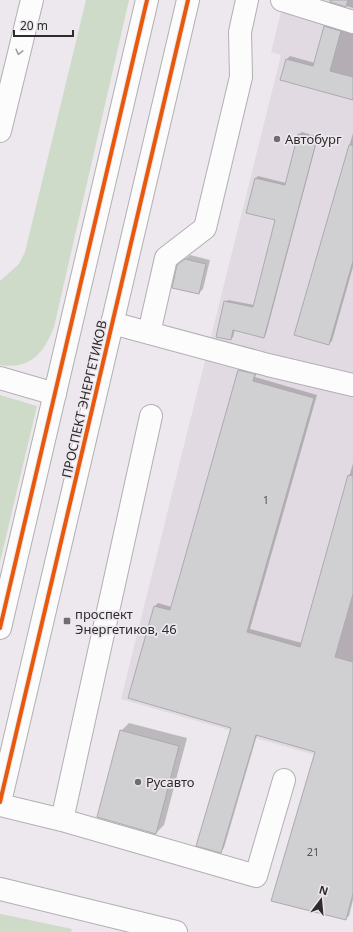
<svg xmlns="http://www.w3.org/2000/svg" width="353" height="932" font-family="'Noto Sans',sans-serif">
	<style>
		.built { fill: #e2dae2 }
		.green { fill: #cfdbc9 }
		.shadow { fill: #0003 }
		.building { fill: #d0cfd2; stroke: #acaaae }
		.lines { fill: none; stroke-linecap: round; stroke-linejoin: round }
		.minor-casing { stroke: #b2afb3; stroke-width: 24 }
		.major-casing { stroke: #b2afb3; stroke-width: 24 }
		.minor { stroke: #fcfcfc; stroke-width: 22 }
		.major { stroke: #fcfcfc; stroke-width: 22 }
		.cycleway-casing { stroke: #ede7ee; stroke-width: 6 }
		.cycleway { stroke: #e8590c; stroke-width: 4 }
		.oneway { stroke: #9f9e9f }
		.poi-dot { fill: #706d71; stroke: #ede7ee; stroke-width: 1.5 }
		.labels { text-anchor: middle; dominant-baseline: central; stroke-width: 3.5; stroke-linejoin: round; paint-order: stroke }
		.number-label { font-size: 11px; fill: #565457 }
		.poi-label { font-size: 13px; fill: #2e2b2e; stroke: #ede7ee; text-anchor: start }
		.street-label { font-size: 13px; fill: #2e2b2e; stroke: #ede7ee }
	</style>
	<rect width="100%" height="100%" fill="#ece8ed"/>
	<!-- built -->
	<path class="built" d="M284,0h69v766l-232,-67 160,-644 -10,-3z"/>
	<!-- green -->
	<path class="green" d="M86,0h43l-75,327c-10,26 -24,43 -54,38v-84l19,-17 6,-12z
		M0,395l37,11 -37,156z
		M0,914h1l71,15 -1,3h-71z"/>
	<!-- shadow -->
	<path class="shadow" d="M328,0h25v8z
		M328,23l25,8v68l-67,-39 4,-4 25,7 10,-36z
		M302,132l16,5 -52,197 -2,3 -29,-8 -2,8 -2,2 -6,-37 3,-2 26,5 23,-85 -30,-8 9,-34 2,-2 28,7 13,-49z
		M353,133v134l-21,74 -3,3 -34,-10z
		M190,255l20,5 -7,29 -4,4 -16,-32z
		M242,367l15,4 -2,6 62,18 -67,234 52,14 51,-180v437l-4,16 -4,3 -29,-167 -59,-17 -33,113 -4,4 13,-125 -78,-121 3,-3 14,4 67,-237z
		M129,723l58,15 -23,87 -8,8 -35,-102z"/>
	<!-- building -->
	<path class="building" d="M331,0h17l-2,7 -16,-5z
		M324,26l17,5 -11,40 23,6v23l-73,-20 6,-21 27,7z
		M298,134l19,5 -53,199 -31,-8 -2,10 -15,-3 8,-36 29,6 22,-87 -29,-7 9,-35 30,7z
		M349,145h4v116l-24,84 -35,-10z
		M185,259l21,5 -7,30 -27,-6 5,-23z
		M238,370l17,4 -2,7 61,17 -67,234 53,15 48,-172 5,1v118l-18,63 18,5v232l-7,26 -75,-19 44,-149 -59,-17 -35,118 -25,-7 35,-118 -103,-30 26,-92 16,4z
		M120,730l59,16 -23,88 -59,-17z"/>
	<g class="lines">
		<defs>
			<path id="minor" d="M282,0l71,22
				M0,131l32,-131
				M112,323l156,42 85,20
				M149,333l17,-75 39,-30 36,-151 -1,-45 7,-32
				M0,378l55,16
				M0,805l62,15 194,56 28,-96
				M62,820l89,-404
				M0,889l176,43"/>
			<path id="major" d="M0,628l147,-628
				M0,802l188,-802"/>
		</defs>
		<!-- minor casing -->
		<use href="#minor" class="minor-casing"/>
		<!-- major casing -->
		<use href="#major" class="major-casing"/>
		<!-- minor -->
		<use href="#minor" class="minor"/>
		<!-- major -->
		<use href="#major" class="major"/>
		<defs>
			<path id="cycleway" d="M0,628l147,-628
				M0,802l188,-802"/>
		</defs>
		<!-- cycleway casing -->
		<use href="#cycleway" class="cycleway-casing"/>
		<!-- cycleway -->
		<use href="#cycleway" class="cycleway"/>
	</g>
	<!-- one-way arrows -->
	<defs><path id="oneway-chevron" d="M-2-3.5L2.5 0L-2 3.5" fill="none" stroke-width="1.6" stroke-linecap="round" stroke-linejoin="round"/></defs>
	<use class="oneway" href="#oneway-chevron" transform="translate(19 52) rotate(104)"/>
	<!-- markers -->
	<g class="poi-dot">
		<circle cx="277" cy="139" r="4"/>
		<rect x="63" y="617" width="8" height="8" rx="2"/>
		<circle cx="138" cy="782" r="4"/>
	</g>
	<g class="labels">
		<!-- number labels -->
		<g class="number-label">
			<text x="266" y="499">1</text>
			<text x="313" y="851">21</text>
		</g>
		<!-- poi labels -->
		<g class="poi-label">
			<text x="285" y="139">Автобург</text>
			<text x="75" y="614">проспект<tspan x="75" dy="15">Энергетиков, 46</tspan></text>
			<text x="146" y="782">Русавто</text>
		</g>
		<!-- street labels -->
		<g class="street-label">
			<text transform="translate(84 399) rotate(-77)">ПРОСПЕКТ ЭНЕРГЕТИКОВ</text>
		</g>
	</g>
	<!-- north arrow -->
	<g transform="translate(321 900) rotate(16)" stroke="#ede7ee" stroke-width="3" paint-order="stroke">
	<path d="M0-3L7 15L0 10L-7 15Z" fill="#2e2b2e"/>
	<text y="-6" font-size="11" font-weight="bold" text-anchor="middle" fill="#2e2b2e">N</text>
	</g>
	<!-- scale -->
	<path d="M14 30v6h59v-6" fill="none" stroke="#2e2b2e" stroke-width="2"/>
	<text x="20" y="30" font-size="12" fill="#2e2b2e" stroke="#ede7ee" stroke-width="3" paint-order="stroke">20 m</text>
</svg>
